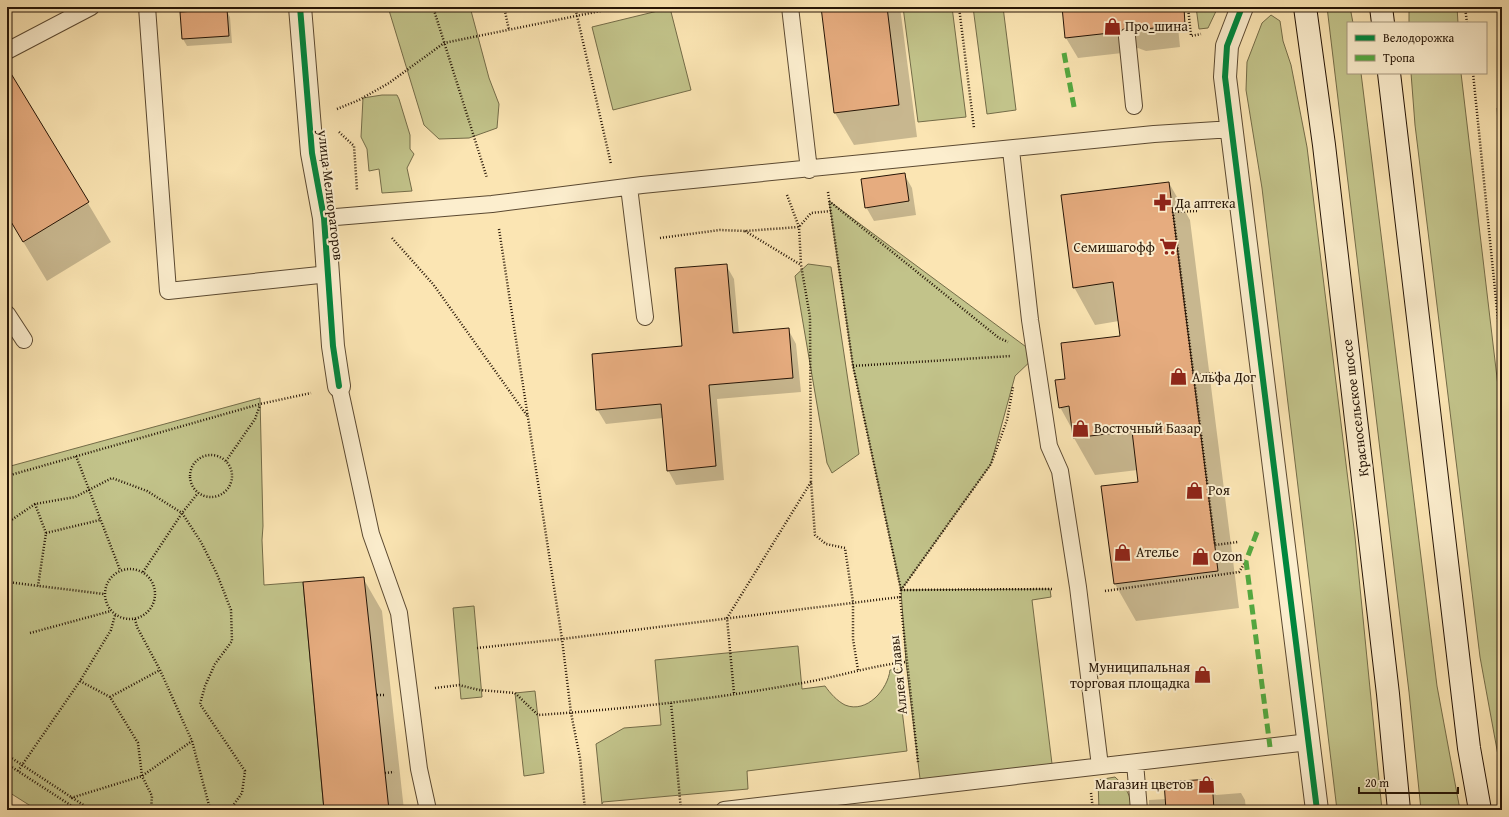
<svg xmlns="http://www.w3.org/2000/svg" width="1509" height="817" font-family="'Gentium Book Plus',serif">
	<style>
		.green { fill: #c2c38a; stroke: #746c48 }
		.shadow { fill: #0003 }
		.building { fill: #e6ac7f; stroke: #261506 }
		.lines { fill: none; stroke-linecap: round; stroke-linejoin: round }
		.lane-casing { stroke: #5b4931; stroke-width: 18 }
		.street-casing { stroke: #5b4931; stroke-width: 24 }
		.secondary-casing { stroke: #261506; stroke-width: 24 }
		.path { stroke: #261506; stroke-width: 2.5; stroke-dasharray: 1 2; stroke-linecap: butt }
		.lane { stroke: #fceece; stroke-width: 16 }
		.street { stroke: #fceece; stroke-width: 22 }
		.secondary { stroke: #fceece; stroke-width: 22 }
		.quiet { stroke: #53a940; stroke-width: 5; stroke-dasharray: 10 5; stroke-linecap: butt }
		.cycleway-casing { stroke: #fceece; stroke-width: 8 }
		.cycleway { stroke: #00873e; stroke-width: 6 }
		.labels { text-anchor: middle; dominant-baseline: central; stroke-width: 4; stroke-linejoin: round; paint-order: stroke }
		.poi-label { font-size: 14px; fill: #261506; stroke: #fceece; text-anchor: start }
		.street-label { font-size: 14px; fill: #261506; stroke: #fceece }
	</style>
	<rect width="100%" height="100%" fill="#fbe5b3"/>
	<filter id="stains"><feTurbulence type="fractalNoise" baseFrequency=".005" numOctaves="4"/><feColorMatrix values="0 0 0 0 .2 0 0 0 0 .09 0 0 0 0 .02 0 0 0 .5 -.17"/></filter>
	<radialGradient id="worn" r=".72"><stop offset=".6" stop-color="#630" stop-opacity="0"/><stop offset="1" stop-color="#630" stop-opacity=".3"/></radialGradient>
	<!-- green -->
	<path class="green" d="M388,7h82l19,71 10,26 -2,24 -28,10 -30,1 -15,-14z
		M903,7h49l14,110 -48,5z
		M973,7h30l13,103 -29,4z
		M1196,7h22l-10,21 -9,1z
		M1327,7h23l3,16h-5v50h13l76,613 23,124h-39l-12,-118z
		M1409,7h48l1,16h-49z
		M670,8l21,82 -78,20 -21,-83z
		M1271,15l9,6 3,20 8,24 16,82 48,390 27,273h-45l-75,-622 -16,-98 1,-28 15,-39z
		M1411,73h50l41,347v357l-22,-120 -65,-532z
		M382,95h15l2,4 11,36v14l4,5 -7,14 5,23 -30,2 -3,-24 -10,2 -2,-22 -6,-12 2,-39z
		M829,201l208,154 -22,21 -24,88 -90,126 149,-1 1,8 -19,3 21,172 -132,15 -15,-125 -5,-72 -48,-224z
		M808,264l23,3 28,187 -27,19 -5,-10 -32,-187z
		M260,398l3,128 -1,14 2,45 39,-3 21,228h-287l-30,-19v-324z
		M474,606l8,91 -21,2 -8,-91z
		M798,646l4,43 23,-3c5,7 12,15 20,19 22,9 43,-16 45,-35l7,-1 10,82 -160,20 1,18 -145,13 -1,2 -6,-60 28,-16 37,-3 -6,-65z
		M535,691l9,82 -20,3 -9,-83z
		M1115,777c11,10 16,18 17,33h-33l-1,-30z"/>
	<!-- shadow -->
	<path class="shadow" d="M822,7h78l17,130 -63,8 -19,-32z
		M1063,7h113l4,40 -34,4 -8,-3 -7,4 -53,6 -12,-20z
		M226,10l4,7 2,26 -45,3 -4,-7 -2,-26z
		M12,76l99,166 -64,39 -40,-66v-136z
		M1496,108h6v49z
		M904,174l8,14 4,27 -42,6 -8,-14z
		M1169,183l21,37 49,388 -103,13 -21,-37 25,-101 -2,-13 -43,5 -21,-37 -2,-9 -12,-22 6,-27 55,-44 -2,-15 -24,4 -21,-38z
		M726,265l8,14 5,55 49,-5 8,15 5,48 -84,7 7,81 -48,5 -8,-15 -5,-52 -57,6 -9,-15 86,-62z
		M363,578l19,33 22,199h-79z
		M1211,780l4,7 1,8 25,-2 4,7 1,10h-97v-10l17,-1z"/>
	<!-- building -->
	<path class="building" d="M821,7h66l12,98 -65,8z
		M1062,7h122l1,18 -51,5 -8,-2 -7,4 -54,6z
		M227,9l2,27 -47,3 -2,-27z
		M7,67l82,135 -66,40 -16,-27z
		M905,173l4,28 -44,7 -4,-29z
		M1169,182l49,389 -104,13 -13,-98 37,-4 -6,-51 -59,7 -4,-32 -10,2 -4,-28 10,-1 -4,-36 59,-7 -7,-54 -40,6 -12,-93z
		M727,264l6,69 56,-5 4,50 -84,7 7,81 -49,5 -6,-67 -65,6 -4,-56 90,-8 -7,-78z
		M364,577l25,233h-65l-21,-228z
		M1212,779l2,31h-48l-2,-28z"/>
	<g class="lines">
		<defs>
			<path id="lane" d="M147,7l21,284 161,-17
				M790,7l19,163
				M1127,37l7,69
				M7,51l84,-44
				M1011,150l19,170 19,126 11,25 18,116 22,179
				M629,187l16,130
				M324,218l168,-14 150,-19 512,-51 63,-4h10l5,3
				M7,314l17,26
				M339,386l32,148 28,79 20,156 9,41
				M1135,763l4,47
				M724,810l585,-68"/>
			<path id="street" d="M300,7l12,146 12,65 9,128 6,40
				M1242,7l-15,39 -2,31 92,733"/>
			<path id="secondary" d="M1305,7l19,138 64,549 11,116
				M1381,7l2,16
				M1389,73l80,675 11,62"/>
		</defs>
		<!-- lane casing -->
		<use href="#lane" class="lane-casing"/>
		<!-- street casing -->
		<use href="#street" class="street-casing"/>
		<!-- secondary casing -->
		<use href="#secondary" class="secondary-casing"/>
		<!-- path -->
		<path class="path" d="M433,7l54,171
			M504,7l5,23
			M575,7l36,157
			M593,7l1,5
			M959,7l15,121
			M1188,7l3,29 10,-2
			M1465,7l2,16
			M1473,73l29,286
			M337,109l22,-9 30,-17 55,-40 176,-36
			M339,132l15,14 3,44
			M787,195l12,32 2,37
			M829,201l170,137 9,4
			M1197,211l-24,1 42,333 23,-3
			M499,229l63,410 9,74 9,45 5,52
			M745,231l56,34 9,52 1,165 4,53 11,9 19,4 8,54v37l5,31
			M392,238l41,46 95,133
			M660,238l60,-8 25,1 54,-4 12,-14 20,-2
			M853,366l158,-10
			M1194,375l24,-2
			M190 476a21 21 0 1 1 42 0a21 21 0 1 1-42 0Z
			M76,456l44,114
			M226,461l29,-42 5,-14
			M7,476l253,-72 51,-11
			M35,504l11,29 -8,53
			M7,523l28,-19 40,-7 37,-19 35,13 35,22 19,29 16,32 14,36 1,31 -17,23 -10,22 -5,18 45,67 -3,22 -10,14 -24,3
			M46,533l54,-13
			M105 594a25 25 0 1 1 50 0a25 25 0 1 1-50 0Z
			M143,572l39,-59 16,-20
			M7,582l97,12
			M901,590l90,-126 16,-44 6,-33
			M901,590l151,-1
			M1105,591l134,-19 7,-11
			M900,597l18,165
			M135,619l2,8 23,43 32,71 18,68
			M30,633l81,-22
			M477,648l85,-9 338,-42 1,-7 -48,-224 -25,-174
			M80,681l30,16 28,46 4,33 10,20 -1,14
			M435,688l24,-3 20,5 36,3 23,22c88,-6 177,-16 264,-32 35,-6 68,-17 104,-21
			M734,693l-7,-75 84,-136
			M377,695h7
			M110,697l50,-27
			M671,703l10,107
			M7,755l84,55
			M7,764l71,46
			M18,771l62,-90 31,-51 4,-15
			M385,773l9,-1
			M1091,793l2,17
			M71,798l71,-22 50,-35"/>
		<!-- lane -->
		<use href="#lane" class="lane"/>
		<!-- street -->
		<use href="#street" class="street"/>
		<!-- secondary -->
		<use href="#secondary" class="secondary"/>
		<!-- quiet -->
		<path class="quiet" d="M1064,53l11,59
			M1257,532l-11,29 24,186"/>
		<defs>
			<path id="cycleway" d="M300,7l12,146 12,65 9,128 6,40
				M1242,7l-15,39 -2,31 92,733"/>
		</defs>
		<!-- cycleway casing -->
		<use href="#cycleway" class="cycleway-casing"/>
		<!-- cycleway -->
		<use href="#cycleway" class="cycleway"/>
	</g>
	<!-- icons -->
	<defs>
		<symbol id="shop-bare" viewBox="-9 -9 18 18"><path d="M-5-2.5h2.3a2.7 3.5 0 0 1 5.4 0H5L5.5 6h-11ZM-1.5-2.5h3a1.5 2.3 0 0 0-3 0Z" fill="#8f2418" stroke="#fceece" stroke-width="2.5" paint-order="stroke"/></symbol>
		<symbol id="pharmacy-bare" viewBox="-9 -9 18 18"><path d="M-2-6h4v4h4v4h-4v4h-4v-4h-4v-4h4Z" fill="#8f2418" stroke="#fceece" stroke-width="2.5" paint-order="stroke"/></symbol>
		<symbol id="supermarket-bare" viewBox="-9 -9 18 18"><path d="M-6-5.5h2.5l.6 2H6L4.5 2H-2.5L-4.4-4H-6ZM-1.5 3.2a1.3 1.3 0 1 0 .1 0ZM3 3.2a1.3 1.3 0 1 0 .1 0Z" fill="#8f2418" stroke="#fceece" stroke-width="2.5" paint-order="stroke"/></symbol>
	</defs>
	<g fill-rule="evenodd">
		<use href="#shop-bare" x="1100" y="14" width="25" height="25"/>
		<use href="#pharmacy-bare" x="1150" y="190" width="25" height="25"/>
		<use href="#supermarket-bare" x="1156" y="234" width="25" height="25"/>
		<use href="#shop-bare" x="1166" y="364" width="25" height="25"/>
		<use href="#shop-bare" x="1068" y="416" width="25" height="25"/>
		<use href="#shop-bare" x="1182" y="478" width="25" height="25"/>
		<use href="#shop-bare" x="1110" y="540" width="25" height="25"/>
		<use href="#shop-bare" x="1188" y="544" width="25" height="25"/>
		<use href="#shop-bare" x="1190" y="662" width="25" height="25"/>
		<use href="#shop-bare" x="1194" y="772" width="25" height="25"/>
	</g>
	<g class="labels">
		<!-- poi labels -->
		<g class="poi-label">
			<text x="1125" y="26">Про_шина</text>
			<text x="1175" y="203">Да аптека</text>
			<text x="1155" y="247" text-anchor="end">Семишагофф</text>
			<text x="1192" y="377">Альфа Дог</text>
			<text x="1094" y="428">Восточный Базар</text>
			<text x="1208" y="490">Роя</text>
			<text x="1136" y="552">Ателье</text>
			<text x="1213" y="556">Ozon</text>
			<text x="1190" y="667" text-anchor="end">Муниципальная<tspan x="1190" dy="16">торговая площадка</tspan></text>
			<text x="1193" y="784" text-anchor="end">Магазин цветов</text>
		</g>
		<!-- street labels -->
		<g class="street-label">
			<text transform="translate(331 195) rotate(83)">улица Мелиораторов</text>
			<text transform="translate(1355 408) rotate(-97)">Красносельское шоссе</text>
			<text transform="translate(898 675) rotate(-96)">Аллея Славы</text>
		</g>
	</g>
	<!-- margin -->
	<rect width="1509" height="817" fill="none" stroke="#fbe5b3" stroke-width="24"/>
	<rect x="8" y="8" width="1493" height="801" fill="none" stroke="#261506" stroke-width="2"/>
	<rect x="12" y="12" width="1485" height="793" fill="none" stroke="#261506"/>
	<!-- legend -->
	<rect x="1347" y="22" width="140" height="52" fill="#fceece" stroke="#a6977e"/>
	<rect x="1355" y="35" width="20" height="6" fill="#00873e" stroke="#a6977e"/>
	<text x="1383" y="42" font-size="12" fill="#261506">Велодорожка</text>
	<rect x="1355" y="55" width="20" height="6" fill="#53a940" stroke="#a6977e"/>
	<text x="1383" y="62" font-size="12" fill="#261506">Тропа</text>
	<!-- scale -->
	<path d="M1359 787v6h99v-6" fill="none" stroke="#261506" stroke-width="2"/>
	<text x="1365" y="787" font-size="12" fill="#261506" stroke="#fceece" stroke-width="3" paint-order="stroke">20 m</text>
	<rect width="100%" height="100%" filter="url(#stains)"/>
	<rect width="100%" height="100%" fill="url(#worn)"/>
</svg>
